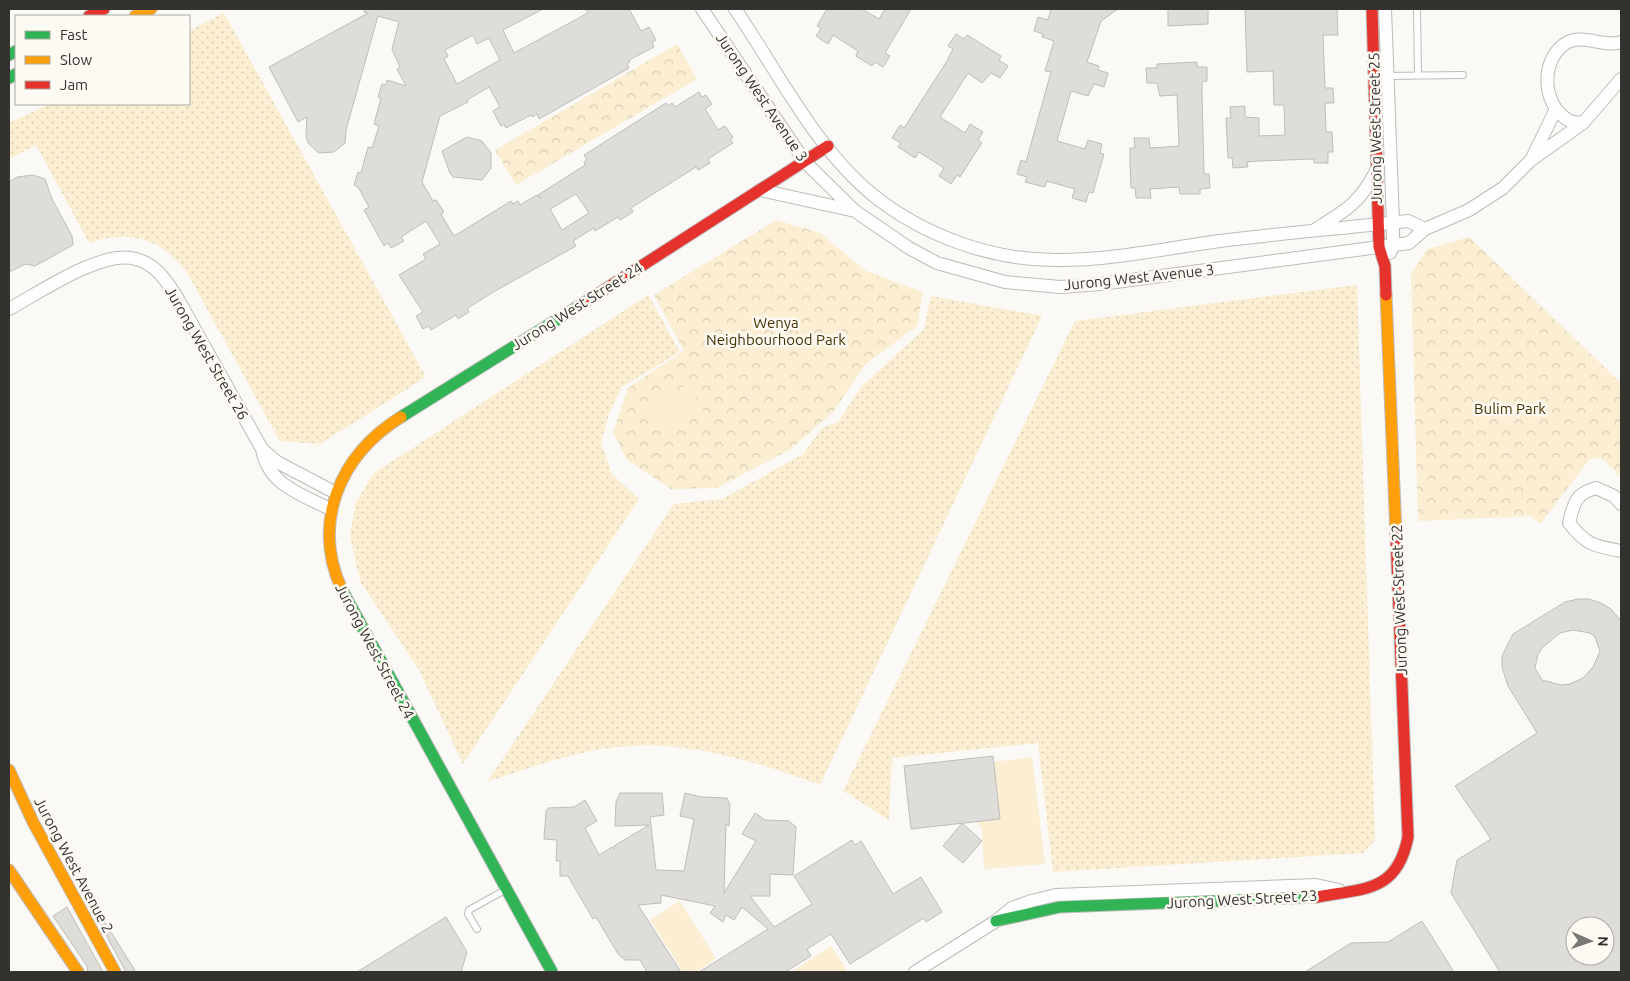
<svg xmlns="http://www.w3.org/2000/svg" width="1630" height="981" font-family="Ubuntu,sans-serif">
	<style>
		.grass { fill: url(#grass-dots) }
		.park { fill: url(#park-crowns) }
		.pitch { fill: #fbeed2 }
		.building { fill: #deddda; stroke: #bebdba; fill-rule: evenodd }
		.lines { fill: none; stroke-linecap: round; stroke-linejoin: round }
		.lane-casing { stroke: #bdbbb8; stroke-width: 8 }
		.street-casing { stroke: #bdbbb8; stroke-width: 14 }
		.fast-casing { stroke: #bdbbb8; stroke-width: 13 }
		.slow-casing { stroke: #bdbbb8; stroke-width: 13 }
		.jam-casing { stroke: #bdbbb8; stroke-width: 13 }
		.lane { stroke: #fefefe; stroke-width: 6 }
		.street { stroke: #fefefe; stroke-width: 12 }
		.fast { stroke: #30b455; stroke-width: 11 }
		.slow { stroke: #ff9f0a; stroke-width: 11 }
		.jam { stroke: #e5322d; stroke-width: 11 }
		.labels { text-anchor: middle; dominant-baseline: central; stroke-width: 5; stroke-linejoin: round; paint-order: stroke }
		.street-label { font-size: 15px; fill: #33322f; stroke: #fdfaf3 }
		.park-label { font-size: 15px; fill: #453200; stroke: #fdfaf3 }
	</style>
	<defs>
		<pattern id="grass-dots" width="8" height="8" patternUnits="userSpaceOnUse" patternTransform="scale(1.25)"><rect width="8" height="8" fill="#fbeed2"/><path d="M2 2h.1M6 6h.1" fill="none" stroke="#d8cdb5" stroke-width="1.8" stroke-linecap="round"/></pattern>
		<pattern id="park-crowns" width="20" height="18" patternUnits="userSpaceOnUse" patternTransform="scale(1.25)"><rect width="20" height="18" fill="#fbeed2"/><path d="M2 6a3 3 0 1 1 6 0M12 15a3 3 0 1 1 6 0" fill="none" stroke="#d8cdb5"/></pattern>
	</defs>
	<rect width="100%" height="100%" fill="#fbf9f5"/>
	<!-- grass -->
	<path class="grass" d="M224,13l202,364 -106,67 -40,-3 -94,-170c-26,-33 -57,-42 -97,-28l-53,-98 -27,14v-36l40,-19h140v-73z
		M1357,285l18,555 -12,13 -310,19 -15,-129 -146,15 -3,62 -46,-29 232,-470z
		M648,295l32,57 -58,35 -13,27 -8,28 11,32 27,25 -176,265 -44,-94 -59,-89 -10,-45 6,-34 18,-29z
		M931,296l111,20 -222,469c-63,-23 -133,-46 -201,-38 -45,4 -89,21 -132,35l187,-278 48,-5 81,-45 19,-26 16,-6 24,-36 62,-57z"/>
	<!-- park -->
	<path class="park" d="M677,44l20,35 -181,106 -21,-35z
		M776,220l44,13 46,38 57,21 -6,34 -51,38 -33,48 -42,37 -74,39 -46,1 -44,-29 -14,-28 15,-44 56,-37 -30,-56z
		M1469,237l152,146v94l-20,-19 -11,1 -50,65 -9,-8 -113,5 -7,-247 16,-25z"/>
	<!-- pitch -->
	<path class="pitch" d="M688,384l16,28 -40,24 -17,-29z
		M1032,757l13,107 -61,5 -2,-41 -9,-11 20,-55z
		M680,901l36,58 -21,13h-12l-33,-52z
		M831,946l17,26h-57z"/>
	<!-- building -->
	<path class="building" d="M365,9h178l-40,21 11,23 74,-40 -2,-4h43l12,22 8,-4 7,13 -4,2 2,5 -25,13 1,2 -3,2 2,4 -90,51 -2,-5 -5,3 -1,-2 -25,13 -2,-4 -3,2 -8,-15 7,-4 -11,-20 -22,13 1,2 -28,14 -18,66 11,19 3,-1 8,12 -3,2 13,22 57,-35 2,3 5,-3 2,4 17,-10 4,4 -3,-4 47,-30 -1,-3 3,-2 -3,-5 82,-52 2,3 4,-3 3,4 24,-15 3,5 4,-2 6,9 -7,5 7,11 6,10 7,-4 8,11 -3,2 3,4 -25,16 2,4 -12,7 -2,-3 -65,41 2,4 -13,8 -2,-3 -23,14 -1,-3 -21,13 3,5 -81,45 -24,15 -4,3 2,3 -11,7 -2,-4 -25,15 -2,-4 -6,3 -7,-13 7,-4 -24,-37 27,-16 -3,-5 17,-10 -14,-23 -25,16 3,4 -13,7 -3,-5 -4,3 -20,-36 5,-3 -11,-20 -4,-2 4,-13 3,1 7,-26 4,1 7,-22 -5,-2 7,-26 -3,-1 4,-13 4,1 1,-5 19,6 -9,-17 3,-2 -8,-18 7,-27 -21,-6 -32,114 -1,13 -11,9 -15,1 -11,-10 -2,-7 1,-19 -9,5 -29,-55 99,-54 -4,-1zM473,35l4,9 12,-6 11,22 -43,24 -13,-25 4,-3 -3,-6zM576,194l13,19 -27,17 -12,-21z
		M827,9h35l17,10 6,-10h26l-26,44 5,3 -7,11 -8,-5 -3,4 -16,-10 2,-5 -25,-16 -5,9 -12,-8 5,-8 -4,-2z
		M1051,9h67l-17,12 -14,41 12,4 -1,4 10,3 -4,14 -10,-3 -6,12 -17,-5 -14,50 28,8 3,-9 14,4 -2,9 4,1 -4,14 -7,25 -4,-1 -3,10 -14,-4 3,-9 -28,-8 -2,6 -20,-5 2,-5 -10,-3 4,-14 5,2 25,-90 -6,-1 9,-30 -12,-4 1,-3 -9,-3 4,-14 10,3z
		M1168,9h40v15l-40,2z
		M1245,9h92l1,26h-15l2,53h8l1,15h-9l1,29h6l1,20h-5v11h-14v-4l-54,2 -13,1 1,5 -15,1 -1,-10h-4l-2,-40h5l-1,-11 15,-1v11l14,1v18l26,-1 -1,-30h-10l-1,-34 -26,1z
		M956,34l8,5 3,-4 34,21 -2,4 9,6 -8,12 -9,-5 -9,10 -14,-10 -28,44 25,16 5,-9 13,8 -5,8 4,3 -8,12 -14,22 -3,-2 -6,9 -12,-8 5,-8 -25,-16 -4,6 -17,-11 3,-4 -9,-5 8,-13 4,3 43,-67 6,-12 -5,-3z
		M1197,62v5h10v14l-5,1v13l2,79h5l1,14 -10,1v5h-20l-1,-7 -29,2 1,9h-15l-1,-10h-4l-1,-26v-14h5l-1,-10h15l1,10 29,-2 -2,-51 -17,1 -3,-13h-10l-1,-15h11v-4z
		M467,137l15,4 9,12v15l-9,12 -29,-3 -4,-6 -7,-20z
		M33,175l12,4 7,20 20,37 1,9 -38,21 -9,-2 -17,8v-90l8,-5z
		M1578,599h11l12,4 10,6 10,12v351h-121l-49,-79 6,-33 34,-21 -36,-53 82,-53 -29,-47 -6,-19v-11l11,-22 52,-32zM1573,630l17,3 5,4 5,14 -7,16 -10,11 -13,6 -9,1 -19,-5 -7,-12 3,-14 5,-7 17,-14zM1575,926h30v30h-30z
		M993,756l7,63 -89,10 -7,-63z
		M620,793h42l2,22 -14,2 6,53 28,1 10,-52 -14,-3 5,-23 16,4 26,1 3,7 -1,21 -3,-2 -2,69 32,-52 -14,-7 13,-21 10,7 24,1 7,6 -3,48 -23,-1v22h-20l24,31 38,-23 -18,-28 58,-36 3,5 6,-4 32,53 28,-17 21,35 -16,10 -2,-4 -74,46 -19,-30 -24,15 4,7 -26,16h-86l69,-43 -26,-22 -8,13 -8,-5 -3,7 -13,-9 5,-7 -54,-11v8l-23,2 43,67h-34l-7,-12h-15l-7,-6 -22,-37 -3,2 -25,-43h-8v-15h-4l1,-21 -13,-1 2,-28 2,-3 26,-1 11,-7 12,21 -12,7 14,27 13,-8 2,2v-3l35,-21 -34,1 1,-24z
		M962,823l20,18 -19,22 -20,-17z
		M87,894l49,78h-10l-41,-76z
		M67,907l36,65h-15l-1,-6 -34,-50z
		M446,917l21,35 -6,20h-104z
		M1422,921l32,51h-149l46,-29 37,-1z"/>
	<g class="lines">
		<defs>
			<path id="lane" d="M1417,9l1,65
				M1385,76l78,-1
				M477,929l-9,-15 1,-4 36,-20"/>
			<path id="street" d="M702,9l103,153 50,49 54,37 28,15 68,19 55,5 41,-3 308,-41 16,-14 44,-19 34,-22 28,-28 52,-37 38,-44
				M735,9c42,61 80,139 138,186 51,41 120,66 186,65 54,0 108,-12 161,-19 62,-8 125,-13 188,-20l17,8
				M1385,9l8,214v22l-3,8
				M1583,123c-4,-1 -11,0 -15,-3 -27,-16 -28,-63 0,-78 16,-8 38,6 53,0
				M1533,156l23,-47
				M760,190l95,21
				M1316,229c29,-18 44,-26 60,-58
				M9,309c30,-16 93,-60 127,-50 19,5 29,20 39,35l87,155c6,36 39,45 68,60
				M262,449l15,13 59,31
				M1621,504l-7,-8 -18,-8c-21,6 -22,15 -27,35 17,22 25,23 52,28
				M915,972l81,-51 16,-13 19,-7 25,-6 260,-10 23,5"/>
			<path id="fast" d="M9,55l7,-4
				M9,78l7,-4
				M401,417l189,-118
				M342,590l210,382
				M996,921l64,-14 257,-10"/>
			<path id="slow" d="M135,16l16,-7
				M1386,295l10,240
				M342,590c-31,-68 -2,-135 59,-173
				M9,770l24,52 82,150
				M9,870l69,102"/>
			<path id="jam" d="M1372,9l7,238 6,19 1,29
				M89,16l15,-7
				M590,299l238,-153
				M1317,897c47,-9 80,-4 91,-60l-12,-302"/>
		</defs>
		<!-- lane casing -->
		<use href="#lane" class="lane-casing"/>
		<!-- street casing -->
		<use href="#street" class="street-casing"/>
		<!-- fast casing -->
		<use href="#fast" class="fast-casing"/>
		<!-- slow casing -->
		<use href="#slow" class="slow-casing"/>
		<!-- jam casing -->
		<use href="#jam" class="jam-casing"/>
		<!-- lane -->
		<use href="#lane" class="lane"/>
		<!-- street -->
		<use href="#street" class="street"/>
		<!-- fast -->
		<use href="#fast" class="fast"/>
		<!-- slow -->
		<use href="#slow" class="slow"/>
		<!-- jam -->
		<use href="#jam" class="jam"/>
	</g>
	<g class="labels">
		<!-- street labels -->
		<g class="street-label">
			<text transform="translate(762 97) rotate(56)">Jurong West Avenue 3</text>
			<text transform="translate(1375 128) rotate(-91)">Jurong West Street 25</text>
			<text transform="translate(1139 277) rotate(-6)">Jurong West Avenue 3</text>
			<text transform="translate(577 306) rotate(-32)">Jurong West Street 24</text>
			<text transform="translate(207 353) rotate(60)">Jurong West Street 26</text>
			<text transform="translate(1399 600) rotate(-92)">Jurong West Street 22</text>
			<text transform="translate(375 651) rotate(62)">Jurong West Street 24</text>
			<text transform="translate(74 865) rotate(62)">Jurong West Avenue 2</text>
			<text transform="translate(1242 899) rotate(-3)">Jurong West Street 23</text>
		</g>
		<!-- park labels -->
		<g class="park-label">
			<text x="776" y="322">Wenya<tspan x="776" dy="17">Neighbourhood Park</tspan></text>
			<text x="1510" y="408">Bulim Park</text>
		</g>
	</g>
	<!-- border -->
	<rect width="1630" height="981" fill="none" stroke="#33322f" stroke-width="20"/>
	<!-- legend -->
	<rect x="15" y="15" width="175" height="90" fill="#fdfaf3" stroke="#acaaa5"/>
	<rect x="25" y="31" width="25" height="8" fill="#30b455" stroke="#acaaa5"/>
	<text x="60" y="40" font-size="15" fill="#33322f">Fast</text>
	<rect x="25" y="56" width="25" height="8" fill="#ff9f0a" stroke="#acaaa5"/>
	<text x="60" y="65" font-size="15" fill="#33322f">Slow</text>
	<rect x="25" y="81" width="25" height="8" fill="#e5322d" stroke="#acaaa5"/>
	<text x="60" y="90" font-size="15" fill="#33322f">Jam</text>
	<!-- north arrow -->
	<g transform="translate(1590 941) rotate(92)"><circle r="24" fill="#fdfaf3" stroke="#acaaa5"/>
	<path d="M0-4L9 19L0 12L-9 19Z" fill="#797874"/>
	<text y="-8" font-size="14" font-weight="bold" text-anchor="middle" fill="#33322f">N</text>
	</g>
</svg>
